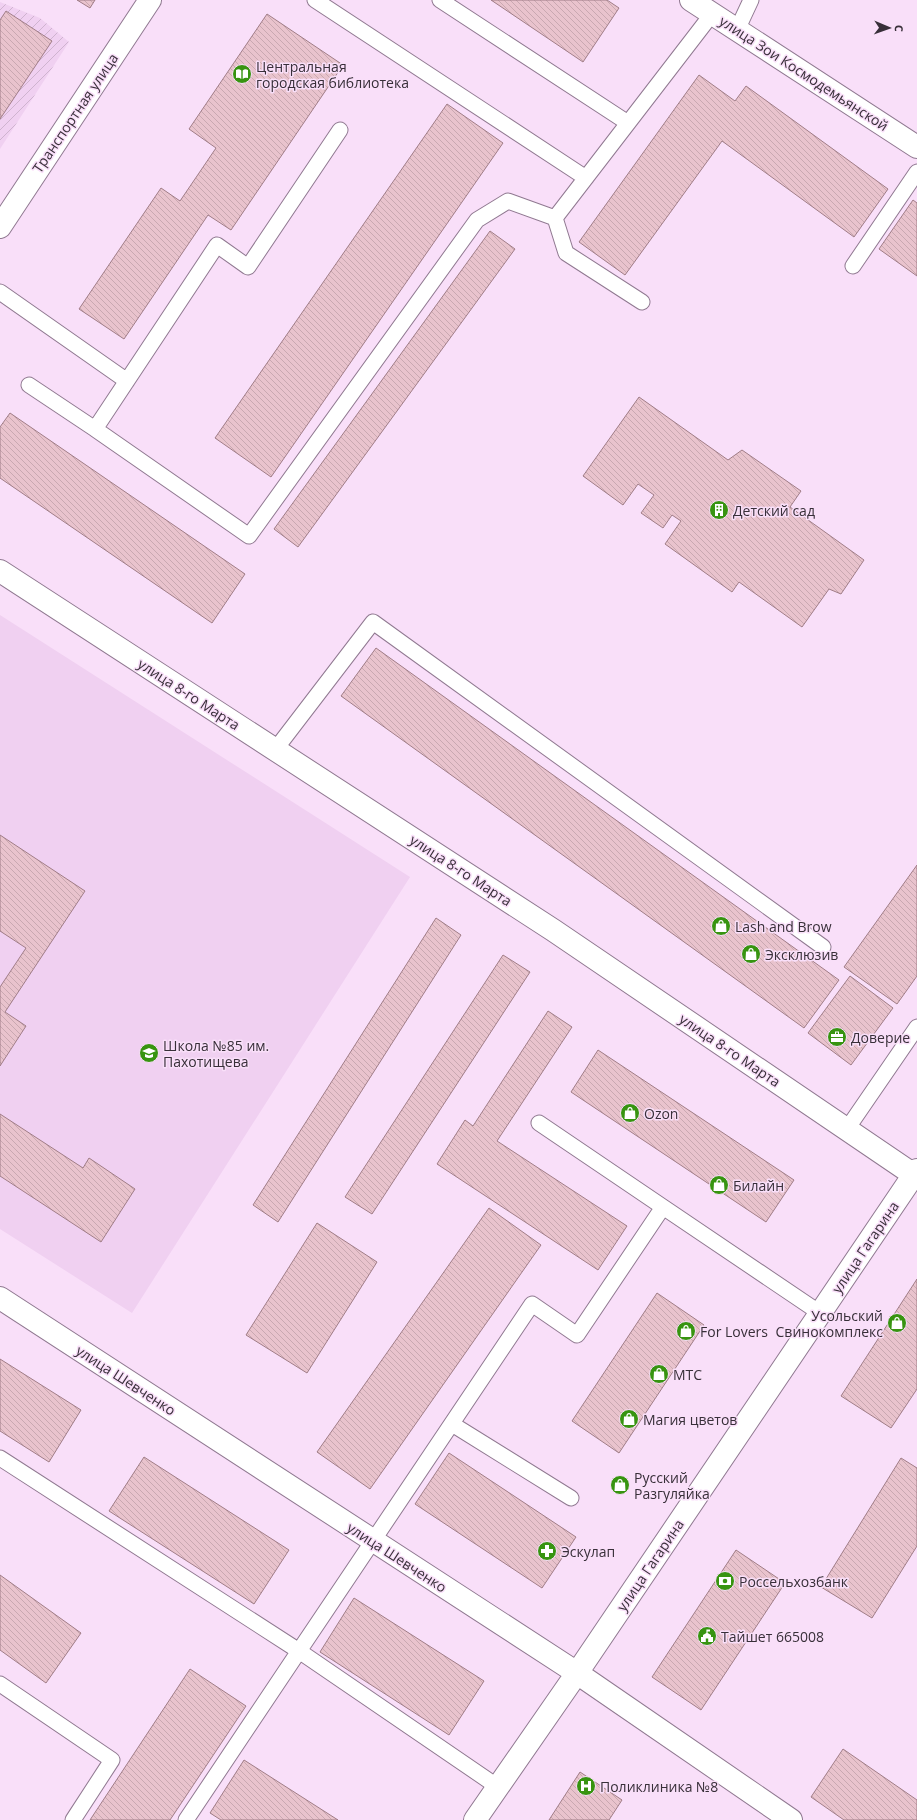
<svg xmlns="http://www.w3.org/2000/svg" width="917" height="1820" font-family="'Open Sans',sans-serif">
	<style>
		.built { fill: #f0d0f1 }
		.industrial { fill: url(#industrial-furrows) }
		.building { fill: url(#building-back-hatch); stroke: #a07d87 }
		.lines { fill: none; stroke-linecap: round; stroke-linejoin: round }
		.service-casing { stroke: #907991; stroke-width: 17 }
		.minor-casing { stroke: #907991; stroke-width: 24 }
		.service { stroke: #fff; stroke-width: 15 }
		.minor { stroke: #fff; stroke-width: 22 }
		.labels { text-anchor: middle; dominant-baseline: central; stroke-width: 3; stroke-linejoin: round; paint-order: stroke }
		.poi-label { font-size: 14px; fill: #382f39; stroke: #f9dff9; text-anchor: start }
		.street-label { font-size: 14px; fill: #382f39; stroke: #f9dff9 }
	</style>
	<defs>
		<pattern id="industrial-furrows" width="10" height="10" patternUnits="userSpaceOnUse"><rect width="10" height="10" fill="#f0d0f1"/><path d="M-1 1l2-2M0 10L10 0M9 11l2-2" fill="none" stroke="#cfb3cf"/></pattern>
		<pattern id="building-back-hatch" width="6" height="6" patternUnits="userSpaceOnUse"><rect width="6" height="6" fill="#e9c3cd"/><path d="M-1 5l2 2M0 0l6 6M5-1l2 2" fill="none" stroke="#c9a8b1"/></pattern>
	</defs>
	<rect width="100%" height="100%" fill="#f9dff9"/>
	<!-- built -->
	<path class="built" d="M0,615l410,262 -278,436 -132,-84z"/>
	<!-- industrial -->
	<path class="industrial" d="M0,2l40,16 29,24 -69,107z"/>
	<!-- building -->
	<path class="building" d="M77,0h18l-5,8z
		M491,0h116l12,8 -36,54z
		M6,11l46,30 -52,78v-99z
		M267,14l76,51 -112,165 -23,-15 -84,124 -45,-30 82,-121 19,13 36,-53 -27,-19z
		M699,75l36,26 11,-15 142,103 -34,48 -132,-96 -97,134 -46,-33z
		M447,104l56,39 -232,334 -56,-39z
		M913,200l4,3v73l-38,-27z
		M490,231l25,18 -217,298 -24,-18z
		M639,397l89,63 14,-10 59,41 -11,16 74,53 -23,34 -12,-5 -27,38 -63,-45 -7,10 -67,-48 16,-23 -9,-6 -9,13 -22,-15 13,-18 -16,-11 -15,21 -40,-29z
		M10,413l235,161 -33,49 -212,-145v-51z
		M376,648l463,332 -35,48 -463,-332z
		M0,835l85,56 -80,121 21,14 -26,40v-79l26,-39 -26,-17z
		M917,865v111l-20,28 -53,-37z
		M436,918l25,17 -183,287 -25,-17z
		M503,955l27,17 -158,242 -27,-17z
		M850,976l43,32 -42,57 -43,-32z
		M548,1011l24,16 -75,114 130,85 -29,44 -161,-106 28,-44 8,6z
		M598,1050l196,130 -28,42 -195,-130z
		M0,1114l83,54 6,-10 46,31 -34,53 -101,-66z
		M489,1208l52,37 -171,244 -53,-37z
		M317,1223l60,39 -70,111 -61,-38z
		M917,1279v110l-26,39 -50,-32z
		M657,1293l47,32 -85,128 -47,-32z
		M0,1359l81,51 -32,52 -49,-31z
		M449,1453l127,84 -34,51 -127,-84z
		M144,1457l145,93 -35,54 -145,-93z
		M901,1458l16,10v78l-45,72 -51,-31z
		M736,1550l49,33 -84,127 -49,-33z
		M0,1575l81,58 -35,50 -46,-33z
		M354,1598l130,83 -35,54 -129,-83z
		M190,1669l56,37 -76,114h-80z
		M843,1749l74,51v20h-73l-33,-23z
		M244,1760l94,60h-117l-11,-7z
		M580,1772l42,28 -13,20h-60z"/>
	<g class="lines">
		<defs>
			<path id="service" d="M315,0l271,178
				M440,0l188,123
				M737,30l14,-30
				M340,130l-92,137 -31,-22 -122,184 154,107 228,-316 31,-19 47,17
				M853,266l64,-94
				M0,292l127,89
				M642,302l-76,-49 -11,-35 157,-204
				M29,385l66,44
				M275,750l98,-128 450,325
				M539,1123l124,84
				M847,1129l70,-102
				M452,1424l119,74
				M0,1458l299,193 -113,169
				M0,1684l112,76 -39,60
				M498,1787l-199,-136 233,-347 45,31 86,-128 157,106"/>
			<path id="minor" d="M691,0l226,147
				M0,227l150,-227
				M0,571l553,359 364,247
				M0,1298l577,375 214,147
				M475,1820l102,-147 340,-503"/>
		</defs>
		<!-- service casing -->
		<use href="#service" class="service-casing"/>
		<!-- minor casing -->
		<use href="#minor" class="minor-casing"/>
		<!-- service -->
		<use href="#service" class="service"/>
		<!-- minor -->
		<use href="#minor" class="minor"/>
	</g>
	<!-- icons -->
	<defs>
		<symbol id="library-disc" viewBox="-11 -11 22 22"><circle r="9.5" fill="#379410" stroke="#f9dff9"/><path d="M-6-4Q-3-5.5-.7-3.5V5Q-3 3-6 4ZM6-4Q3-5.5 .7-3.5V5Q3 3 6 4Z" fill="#fff"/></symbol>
		<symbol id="building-disc" viewBox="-11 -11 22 22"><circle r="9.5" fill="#379410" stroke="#f9dff9"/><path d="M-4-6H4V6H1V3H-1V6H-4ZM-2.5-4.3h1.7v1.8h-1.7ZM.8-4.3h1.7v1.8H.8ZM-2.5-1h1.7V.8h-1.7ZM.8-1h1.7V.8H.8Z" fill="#fff"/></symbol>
		<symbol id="shop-disc" viewBox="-11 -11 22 22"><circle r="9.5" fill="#379410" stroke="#f9dff9"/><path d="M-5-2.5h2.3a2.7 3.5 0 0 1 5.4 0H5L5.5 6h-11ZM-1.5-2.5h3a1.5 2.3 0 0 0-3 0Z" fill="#fff"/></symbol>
		<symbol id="office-disc" viewBox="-11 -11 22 22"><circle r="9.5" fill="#379410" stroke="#f9dff9"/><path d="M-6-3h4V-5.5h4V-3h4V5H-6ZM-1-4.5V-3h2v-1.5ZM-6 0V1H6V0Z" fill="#fff"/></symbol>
		<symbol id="school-disc" viewBox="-11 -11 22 22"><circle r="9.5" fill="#379410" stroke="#f9dff9"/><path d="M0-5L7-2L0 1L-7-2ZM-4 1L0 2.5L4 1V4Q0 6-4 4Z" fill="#fff"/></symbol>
		<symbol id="pharmacy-disc" viewBox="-11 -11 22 22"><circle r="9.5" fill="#379410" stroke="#f9dff9"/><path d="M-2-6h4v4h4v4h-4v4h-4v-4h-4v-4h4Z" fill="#fff"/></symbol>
		<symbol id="bank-disc" viewBox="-11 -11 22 22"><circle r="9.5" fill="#379410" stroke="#f9dff9"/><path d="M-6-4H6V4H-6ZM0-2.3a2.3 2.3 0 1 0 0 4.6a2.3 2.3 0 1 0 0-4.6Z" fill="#fff"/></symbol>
		<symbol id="civic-disc" viewBox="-11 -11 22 22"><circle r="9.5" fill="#379410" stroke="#f9dff9"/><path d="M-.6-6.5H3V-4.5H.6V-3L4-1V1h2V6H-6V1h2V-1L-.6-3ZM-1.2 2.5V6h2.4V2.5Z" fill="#fff"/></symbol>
		<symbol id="hospital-disc" viewBox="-11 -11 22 22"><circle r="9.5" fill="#379410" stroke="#f9dff9"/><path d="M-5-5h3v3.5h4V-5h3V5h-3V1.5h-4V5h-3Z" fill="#fff"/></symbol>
	</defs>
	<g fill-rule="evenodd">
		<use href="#library-disc" x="231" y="63" width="22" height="22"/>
		<use href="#building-disc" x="708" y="499" width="22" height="22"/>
		<use href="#shop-disc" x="710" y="915" width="22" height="22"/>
		<use href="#shop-disc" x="740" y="943" width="22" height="22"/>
		<use href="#office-disc" x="826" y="1026" width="22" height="22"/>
		<use href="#school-disc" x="138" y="1042" width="22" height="22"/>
		<use href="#shop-disc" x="619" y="1102" width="22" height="22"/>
		<use href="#shop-disc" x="708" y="1174" width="22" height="22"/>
		<use href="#shop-disc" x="886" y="1312" width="22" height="22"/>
		<use href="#shop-disc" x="675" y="1320" width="22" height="22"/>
		<use href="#shop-disc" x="648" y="1363" width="22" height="22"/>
		<use href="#shop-disc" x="618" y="1408" width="22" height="22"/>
		<use href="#shop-disc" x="609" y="1474" width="22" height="22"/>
		<use href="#pharmacy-disc" x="536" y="1540" width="22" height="22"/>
		<use href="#bank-disc" x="714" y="1570" width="22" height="22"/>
		<use href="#civic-disc" x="696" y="1625" width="22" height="22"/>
		<use href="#hospital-disc" x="575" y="1775" width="22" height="22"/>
	</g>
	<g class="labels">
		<!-- poi labels -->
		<g class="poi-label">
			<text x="256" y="66">Центральная<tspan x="256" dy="16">городская библиотека</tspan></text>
			<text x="733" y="510">Детский сад</text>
			<text x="735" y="926">Lash and Brow</text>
			<text x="765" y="954">Эксклюзив</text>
			<text x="851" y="1037">Доверие</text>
			<text x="163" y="1045">Школа №85 им.<tspan x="163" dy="16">Пахотищева</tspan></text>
			<text x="644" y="1113">Ozon</text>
			<text x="733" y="1185">Билайн</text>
			<text x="883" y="1315" text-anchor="end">Усольский<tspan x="883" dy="16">Свинокомплекс</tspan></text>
			<text x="700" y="1331">For Lovers</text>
			<text x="673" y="1374">МТС</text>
			<text x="643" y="1419">Магия цветов</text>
			<text x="634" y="1477">Русский<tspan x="634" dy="16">Разгуляйка</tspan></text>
			<text x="561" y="1551">Эскулап</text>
			<text x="739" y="1581">Россельхозбанк</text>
			<text x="721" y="1636">Тайшет 665008</text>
			<text x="600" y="1786">Поликлиника №8</text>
		</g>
		<!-- street labels -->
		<g class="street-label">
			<text transform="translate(804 73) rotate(33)">улица Зои Космодемьянской</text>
			<text transform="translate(75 113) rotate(-56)">Транспортная улица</text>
			<text transform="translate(189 694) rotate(33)">улица 8-го Марта</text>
			<text transform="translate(461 870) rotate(33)">улица 8-го Марта</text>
			<text transform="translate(730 1050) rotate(34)">улица 8-го Марта</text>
			<text transform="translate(865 1247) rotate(-56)">улица Гагарина</text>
			<text transform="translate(126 1380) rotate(33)">улица Шевченко</text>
			<text transform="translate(397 1557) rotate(33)">улица Шевченко</text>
			<text transform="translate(650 1565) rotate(-56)">улица Гагарина</text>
		</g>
	</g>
	<!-- north arrow -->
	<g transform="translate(889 28) rotate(92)" stroke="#f9dff9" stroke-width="3" paint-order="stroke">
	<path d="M0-3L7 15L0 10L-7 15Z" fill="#382f39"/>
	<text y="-6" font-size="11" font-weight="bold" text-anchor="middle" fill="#382f39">С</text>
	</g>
</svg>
